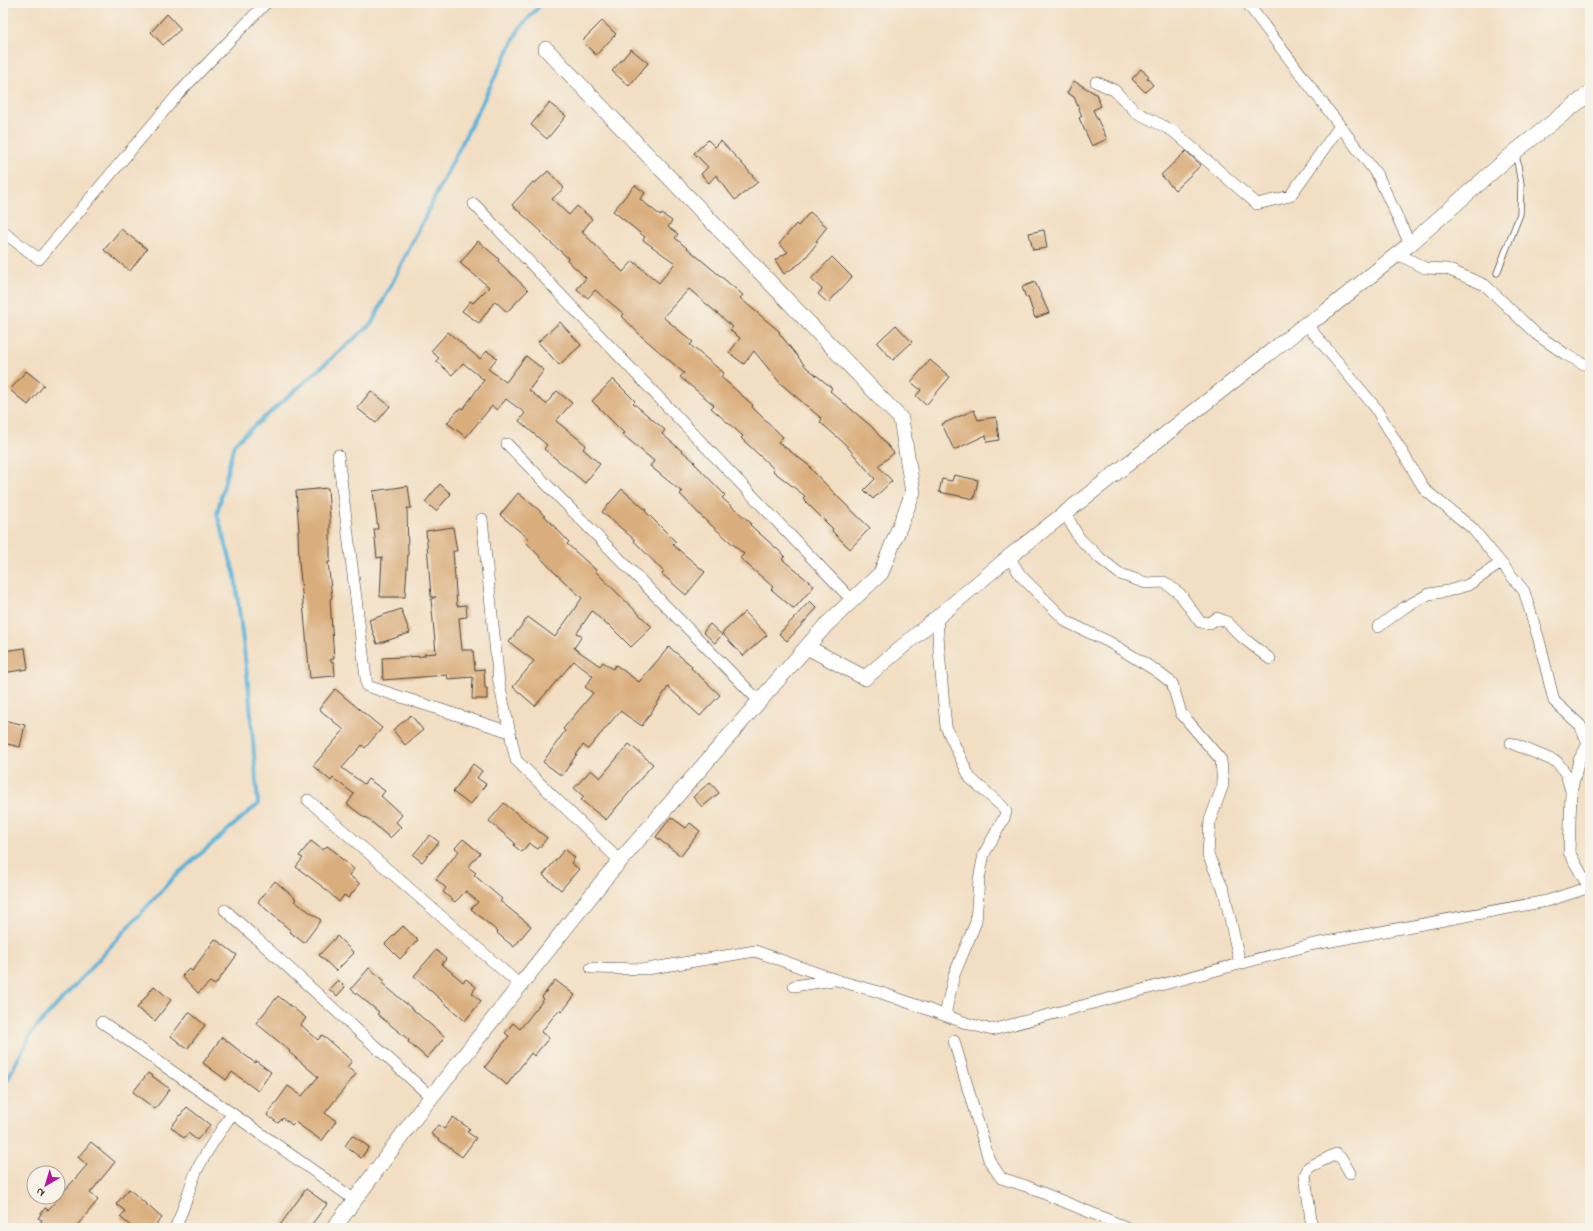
<svg xmlns="http://www.w3.org/2000/svg" width="1593" height="1231" font-family="'Indie Flower',sans-serif">
	<style>
		.lines { fill: none; stroke-linecap: round; stroke-linejoin: round }
		.stream { stroke: #5cb3d9; stroke-width: 4 }
		.building { fill: #daad7b }
		.lane-casing { stroke: #494642; stroke-width: 7 }
		.street-casing { stroke: #494642; stroke-width: 12 }
		.secondary-casing { stroke: #494642; stroke-width: 16 }
		.lane { stroke: #fff; stroke-width: 5.5 }
		.street { stroke: #fff; stroke-width: 11 }
		.secondary { stroke: #fff; stroke-width: 15 }
	</style>
	<rect width="100%" height="100%" fill="#f7f3e8"/>
	<filter id="ink" filterUnits="userSpaceOnUse"><feTurbulence type="fractalNoise" baseFrequency=".025" numOctaves="2"/><feDisplacementMap in="SourceGraphic" scale="8" xChannelSelector="R" yChannelSelector="G"/><feConvolveMatrix kernelMatrix="1 2 1 2 8 2 1 2 1" color-interpolation-filters="sRGB"/></filter>
	<filter id="wash" filterUnits="userSpaceOnUse"><feTurbulence type="fractalNoise" baseFrequency=".012" numOctaves="4" result="noise"/><feDisplacementMap in="SourceGraphic" scale="16" xChannelSelector="R" yChannelSelector="G"/><feGaussianBlur stdDeviation="0.9" result="paint"/><feColorMatrix in="noise" values="0 0 0 0 0 0 0 0 0 0 0 0 0 0 0 0 0 1.4 0 .05"/><feComposite in="paint" operator="in"/></filter>
	<g filter="url(#wash)">
		<rect width="100%" height="100%" fill="#f2dec2"/>
		<g class="lines">
			<!-- stream -->
			<path class="stream" d="M3,1088l29,-56 143,-156 83,-72 -9,-113 -14,-115 -18,-62 17,-70 138,-121 147,-294 23,-26"/>
		</g>
		<g id="blocks">
			<!-- building -->
			<path class="building" d="M167,14l14,15 -18,16 -12,-13z
				M602,21l14,13 -20,21 -14,-14z
				M631,49l17,14 -19,23 -17,-15z
				M1141,69l8,7 -2,2 6,7 -8,7 -13,-13z
				M1074,81l22,13 5,12 -8,4 14,29 -15,7 -13,-28 3,-2 -8,-19 -7,-4z
				M549,103l17,13 -19,23 -16,-14z
				M708,140l7,7 6,-6 25,27 12,14 -23,18 -19,-25 -7,8 -8,-9 7,-7 -14,-14z
				M1186,151l15,14 -26,25 -14,-15z
				M548,171l16,17 -12,11 17,16 8,-9 15,13 -10,13 41,40 10,-11 26,22 16,-20 -32,-23 2,-3 -32,-26 22,-26 10,8 -5,6 21,17 1,-2 10,7 -4,6 10,7 -3,4 68,57 -3,3 40,34 -1,1 27,34 26,21 -2,3 42,36 22,26 -16,13 14,15 -19,18 -9,-9 11,-11 -31,-36 -24,-21 2,-3 -42,-36 -26,-32 -10,13 -15,-11 11,-15 -10,-8 3,-3 -44,-38 -26,28 30,25 -3,3 34,28 -3,4 32,28 -1,2 31,30 -5,5 33,25 -1,1 31,32 29,28 -20,21 -18,-18 1,-2 -30,-30 2,-3 -32,-25 1,-2 -33,-31 2,-2 -32,-28 3,-3 -34,-28 4,-4 -44,-38 -18,-19 2,-2 -29,-24 -7,8 -11,-9 9,-11 -19,-18 1,-2 -27,-24 1,-2 -30,-27 21,-23 2,1z
				M810,212l17,15 -11,14 2,1 -16,20 -18,12 -9,-14 13,-8 -9,-8 17,-20 2,2z
				M121,229l26,20 -17,22 -26,-21z
				M1044,230l3,18 -14,2 -4,-17z
				M478,241l21,18 -1,2 30,29 -21,22 -12,-11 -16,22 -17,-12 8,-10 3,2 16,-16 -29,-24z
				M832,257l20,20 -24,26 -10,-9 4,-5 -11,-10z
				M1035,282l14,31 -14,5 -7,-21 -2,1 -4,-11z
				M560,322l21,23 -22,20 -21,-23z
				M896,325l16,17 -19,18 -16,-17z
				M448,332l32,27 7,-8 10,7 -9,11 18,13 20,-26 18,14 -15,20 17,14 11,-13 15,12 -16,18 30,24 -3,4 17,15 -15,19 -41,-34 3,-4 -28,-24 6,-8 -19,-14 -9,11 -5,-4 -26,31 -19,-14 14,-16 2,2 21,-29 -21,-17 -11,12 -16,-14 3,-3 -8,-7z
				M930,360l20,17 -24,28 -10,-9 5,-6 -10,-8z
				M26,371l18,14 -16,20 -18,-15z
				M613,379l22,22 -2,2 32,27 -3,4 33,28 -1,1 31,32 -3,3 29,25 -1,2 35,31 -3,3 32,27 -20,23 -23,-20 2,-2 -33,-29 4,-4 -41,-36 -23,-24 2,-2 -32,-26 4,-5 -32,-27 2,-1 -32,-32z
				M371,391l19,15 -14,17 -19,-15z
				M974,410l4,10 18,-3 3,23 -12,2 -1,-7 -32,15 -12,-26z
				M954,475l24,5 -4,19 -35,-7 3,-13 10,2z
				M440,484l11,10 -15,17 -11,-9z
				M408,486l3,22h-4l1,46 -3,43h-25l2,-40 -5,1 -3,-29h4l-5,-38z
				M328,488l2,31v43h-2l4,36 -2,1 4,60 -4,1 1,2h3l1,14 -25,2 -11,-117 -1,-30h1l-3,-40z
				M622,489l24,21 -1,1 31,31 -3,3 32,27 -19,23 -24,-21 2,-2 -30,-31 1,-1 -33,-28z
				M518,493l21,17 30,32 -2,2 29,26 -1,1 57,56 -21,20 -23,-23 -1,1 -15,-14 -15,22 5,3 -8,12 26,18 3,-4 10,7 3,-4 23,17 30,-35 23,19 -1,2 29,27 -20,21 -32,-29 -26,39 -22,-15 -32,38 -5,-4 -21,31 -19,-14 22,-31 -2,-2 30,-36 -8,-6 8,-11 -19,-15 -39,45 -22,-19 21,-26 -25,-19 19,-25 27,20 27,-39 -28,-26 -28,-30 3,-3 -29,-24z
				M453,527l4,24h-4l4,55 9,-1 1,12 -8,1 3,32h11l2,20 9,-1 1,19h2v11h-15l1,-22 -25,2 -1,-4 -64,5 -1,-22 43,-2 -1,-2 12,-1 -5,-54 5,-2h-5l-5,-66z
				M810,601l7,7 -30,33 -8,-7z
				M401,609l9,24 -33,11 -8,-24z
				M745,612l22,23 -24,21 -21,-23z
				M710,624l12,11 -7,8 -12,-11z
				M25,648l3,21 -25,4v-22z
				M335,689l47,39 -17,20 -3,-3 -20,23 22,16 4,-5 17,12 -4,5 21,19 -6,7 5,5 -11,11 -24,-21 -1,1 -18,-14 7,-10 -21,-16 -2,3 -18,-15 31,-36 -25,-21z
				M411,715l12,15 -18,15 -12,-15z
				M3,720l22,5 -5,22 -17,-4z
				M629,744l24,20 -47,56 -25,-20 3,-3 -10,-9 17,-18 9,8 1,-1z
				M473,764l9,7 -5,7 9,6 -16,21 -17,-13z
				M710,782l9,11 -17,14 -9,-10z
				M504,803l43,35 -9,11 -9,-6 -7,9 -8,-6 1,-3 -26,-22z
				M671,817l15,11 4,-5 10,8 -19,25 -25,-19z
				M430,835l9,7 -17,20 -9,-7z
				M463,839l17,14 -12,14 8,6 -2,2 28,24 -2,2 31,25 -17,21 -17,-14 1,-1 -27,-23 7,-7 -12,-11 -11,11 -12,-10 3,-4 -10,-9 23,-28 -4,-3z
				M311,841l12,9 4,-4 11,8 -1,1 17,14 -5,6 11,9 -12,14 -4,-3 -5,7 -16,-15 -27,-20 7,-9 -4,-2z
				M565,849l10,9 -4,5 8,6 -18,21 -18,-15z
				M275,881l21,18 -2,2 27,19 -17,23 -14,-11 1,-1 -33,-29z
				M403,926l15,14 -18,19 -15,-15z
				M337,936l17,17 -18,18 -17,-16z
				M215,939l22,16 -22,30 -5,-3 -12,11 -16,-17 7,-7 3,2z
				M436,950l10,9 -4,5 21,18 3,-3 10,8 -4,6 9,8 -16,20 -51,-45z
				M369,968l16,13 -3,2 63,54 -18,21 -19,-16 1,-2 -32,-26 2,-2 -28,-23z
				M338,980l7,7 -8,9 -8,-7z
				M555,980l20,15 -13,17 -3,-2 -18,22 8,6 -15,18 -3,-3 -24,32 -22,-18 24,-31 -4,-3 8,-10 7,6 24,-30 -2,-2z
				M154,986l17,14 -16,21 -18,-13z
				M278,996l28,22 -5,7 17,15 4,-5 30,26 -5,6 9,7 -31,39 11,8 -14,20 -27,-19 -3,3 -9,-7 -5,5 -11,-8 21,-29 14,10 16,-19 -29,-25 1,-1 -34,-28z
				M189,1012l16,13 -18,24 -16,-13z
				M222,1037l33,26 1,-2 15,11 -13,19 -26,-19 -6,8 -23,-17z
				M148,1073l22,16 -15,20 -22,-17z
				M187,1107l23,18 -13,15 -9,-7 -4,5 -13,-11z
				M453,1117l17,12 -3,3 9,6 -14,19 -31,-23 7,-9 6,4z
				M352,1135l17,12 -8,11 -16,-12z
				M91,1142l24,20 -25,31 8,7 -23,28h-38l5,-8 -4,-2 7,-10 3,2 39,-45 -9,-8z
				M129,1189l33,29 -9,10h-20l-13,-11 5,-6 -9,-7z
				M306,1189l21,15 -18,24h-31z"/>
		</g>
	</g>
	<g filter="url(#ink)">
		<use href="#blocks" fill-opacity="0" stroke="#494642" stroke-width="1"/>
		<g class="lines">
			<defs>
				<path id="lane" d="M1497,273l23,-59 1,-30 -5,-30"/>
				<path id="street" d="M1247,3l131,173 32,68
					M1096,82l18,8 22,22 37,19 84,73 33,-8 50,-70
					M474,204l378,396
					M3,232l36,27 140,-166 87,-90
					M1398,254l27,14 22,1 38,16 51,49 29,20 25,13
					M1306,324l69,83 50,83 47,38 52,63 15,49 15,61 26,24 8,19 -9,16 -8,32 -2,60 20,36
					M507,444l252,257
					M338,455l29,231 143,46
					M1065,513l14,25 22,21 19,15 26,9 18,-1 16,12 20,28 10,1 7,-5 10,4 15,15 28,22
					M482,519l17,164 17,77 104,101
					M1009,557l12,19 46,46 42,20 46,28 17,13 9,30 40,47 2,25 -13,35 -2,35 16,36 16,73
					M937,616l2,35 7,76 24,51 33,29 3,5 -2,6 -20,36 -5,25 -3,43 -22,53 -9,40
					M1378,627l27,-20 24,-13 19,-3 20,-6 33,-22
					M1511,743l46,19 9,12 5,17
					M308,800l212,185
					M225,910l206,187
					M591,968l56,1 108,-18 81,29 43,12 90,32 23,6 318,-85 237,-44 43,-14
					M794,986l39,-6
					M102,1022l253,178
					M954,1041l35,119 12,18 25,8 102,42
					M175,1228c9,-18 13,-37 21,-56 10,-21 23,-39 36,-58
					M1312,1228l-7,-53 4,-8 27,-13 6,5 8,14"/>
				<path id="secondary" d="M807,647l58,31 144,-121 297,-233 13,-7 91,-73 106,-93 74,-58
					M334,1228l83,-113 189,-238 219,-251 56,-53 32,-80 -12,-74 -355,-370"/>
			</defs>
			<!-- lane casing -->
			<use href="#lane" class="lane-casing"/>
			<!-- street casing -->
			<use href="#street" class="street-casing"/>
			<!-- secondary casing -->
			<use href="#secondary" class="secondary-casing"/>
			<!-- lane -->
			<use href="#lane" class="lane"/>
			<!-- street -->
			<use href="#street" class="street"/>
			<!-- secondary -->
			<use href="#secondary" class="secondary"/>
		</g>
	</g>
	<!-- margin -->
	<rect width="1593" height="1231" fill="none" stroke="#f7f3e8" stroke-width="16"/>
	<!-- north arrow -->
	<g transform="translate(46 1185) rotate(218)"><circle r="19" fill="#f7f3e8" stroke="#a5a39c"/>
	<path d="M0-3L7 15L0 10L-7 15Z" fill="#b5179e"/>
	<text y="-6" font-size="11" font-weight="bold" text-anchor="middle" fill="#2b2b2b">N</text>
	</g>
</svg>
